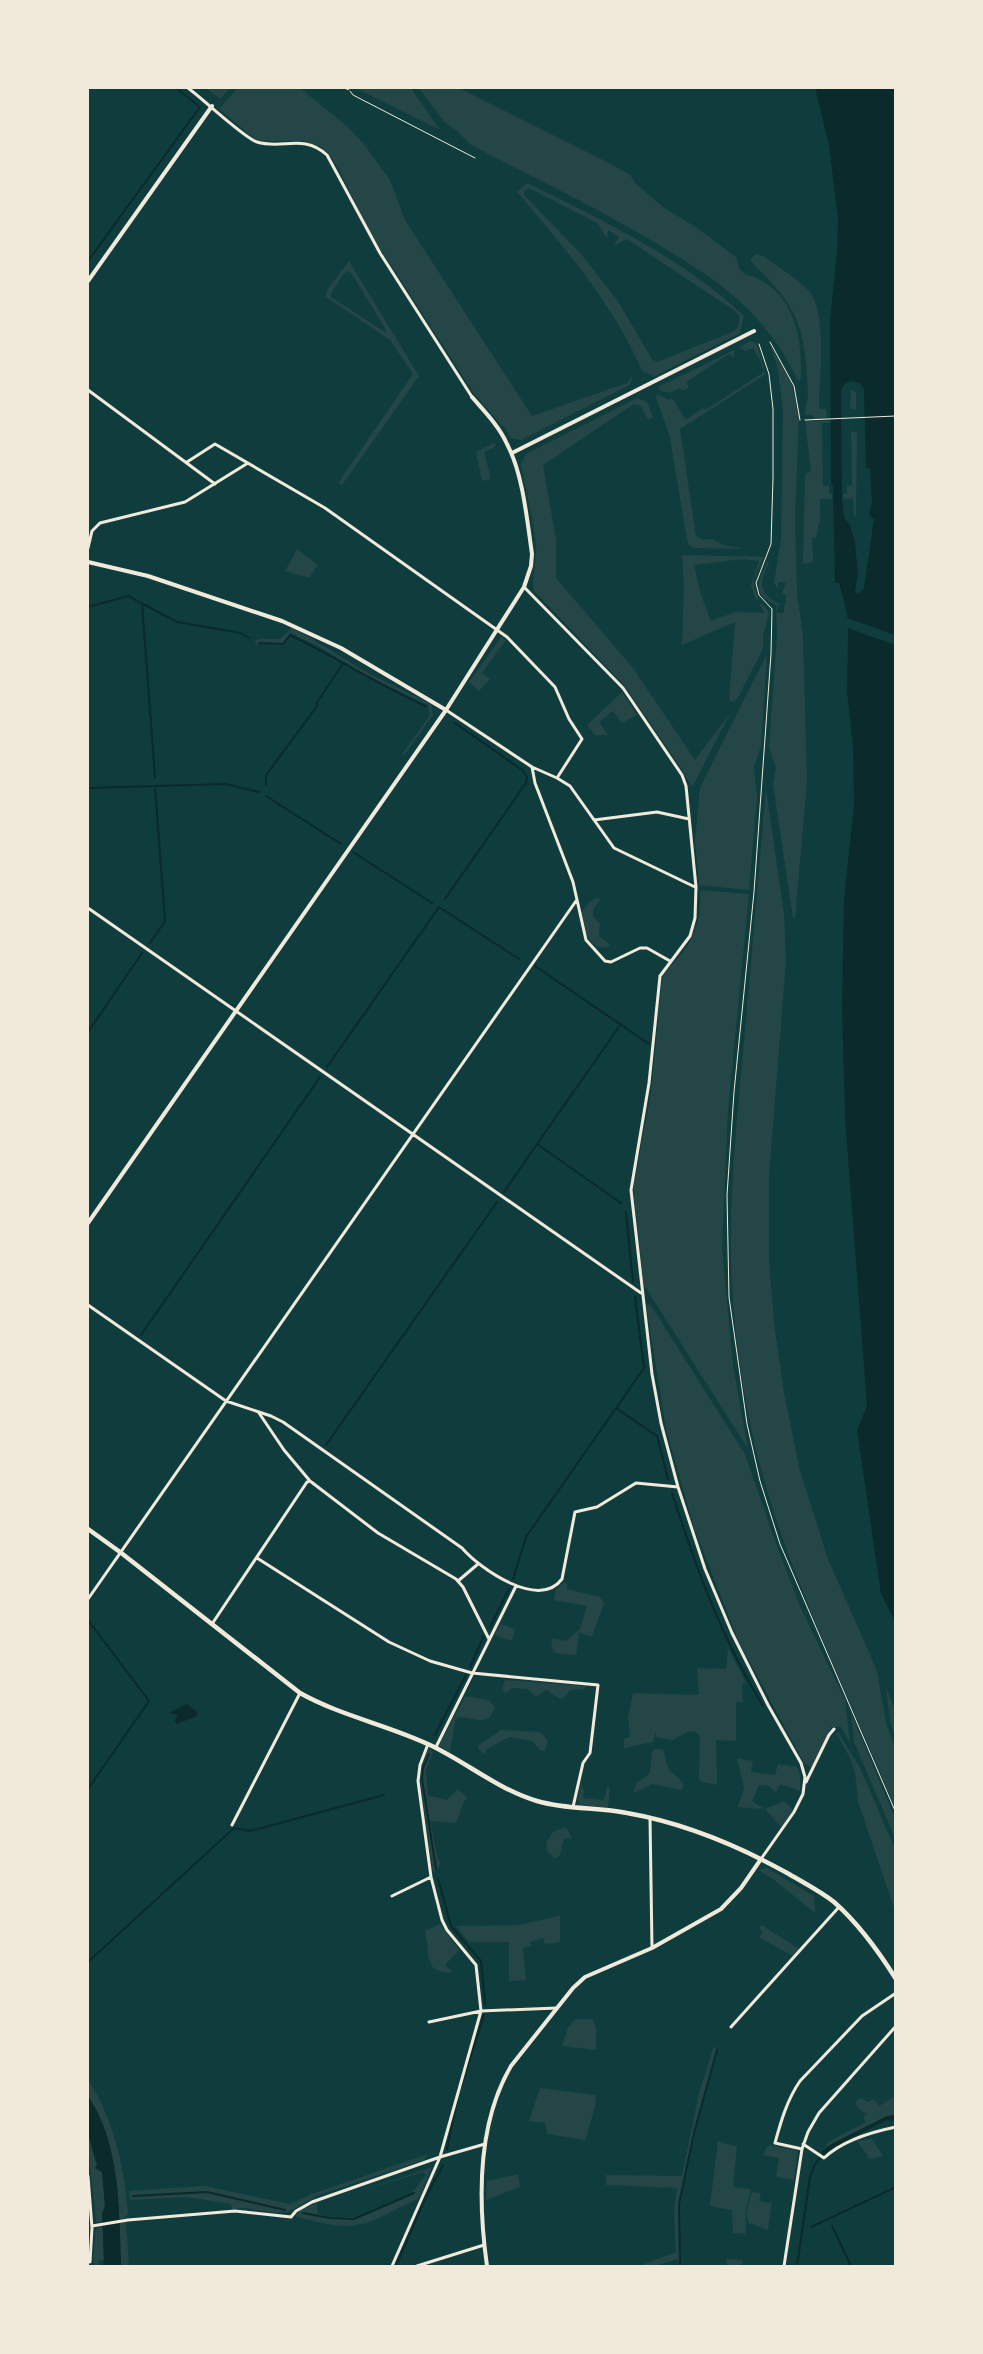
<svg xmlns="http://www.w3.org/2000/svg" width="983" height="2354" font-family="'Work Sans',sans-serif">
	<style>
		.green { fill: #244646; fill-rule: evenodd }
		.water { fill: #0a2a2b; fill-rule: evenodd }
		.pier { fill: #0f3d3e }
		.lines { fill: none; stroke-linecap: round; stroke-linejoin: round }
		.stream { stroke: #0a2a2b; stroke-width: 2 }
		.path { stroke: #f1e9da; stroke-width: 1 }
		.service { stroke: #f1e9da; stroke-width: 2 }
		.minor { stroke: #f1e9da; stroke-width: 3 }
		.tertiary { stroke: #f1e9da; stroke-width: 4 }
		.secondary { stroke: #f1e9da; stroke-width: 4.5 }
	</style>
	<rect width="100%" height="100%" fill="#0f3d3e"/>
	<!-- green -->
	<path class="green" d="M206,88h24l-10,11z
		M238,88h62l48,39 15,16 27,37 15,40 127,196 95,-33 6,-8 -3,10 -109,55 -10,-2 -7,-12h-2l-29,-34 -71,-110 -32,-49 -31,-64 -11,-16 -6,-6 -16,-6h-45l-6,-2 -36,-30z
		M355,88h56l29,42z
		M419,88h40l150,75 21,12 6,9 27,23 34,21 39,29 3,11 7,7c9,1 13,4 21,9 30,21 35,60 34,94l-3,3c-15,-32 -35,-59 -61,-82 -24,-22 -54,-39 -81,-56 -60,-36 -123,-66 -185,-98l-15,-15 -11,-7z
		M527,183c75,37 156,75 217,133l-4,17 -85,43 -12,-4c-32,-71 -76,-121 -126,-180zM529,188l68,35 10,16 1,-9 11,7 -5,8 13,-6 108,72 4,4v9l-4,7 -78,31 -5,-3 -35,-59 -35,-45 -58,-60v-3z
		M755,254l8,2c14,10 35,23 46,35 19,23 10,89 10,118h7l1,10h-13v-4h-9c0,-8 3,-15 3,-23 -3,-67 -9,-84 -58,-131z
		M349,261l70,115 -77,109 -4,-2 75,-109 -23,-34 -64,-43 1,-7zM346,271l4,1 5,7 31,51v3l-55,-36v-4z
		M750,341l6,2 10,31 -86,55 16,107 7,4 9,-1 11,6 20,4 -50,-1 -5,-4 -19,-111 -13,-35 1,-4 12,6 3,-2 14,22 17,-12 2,2 59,-38 -4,-12 -7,-12 -8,3 -4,-2 -1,-2z
		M770,345l21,36 8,36 -4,100 2,77 6,42 4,146 -12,136h-2l-20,-134 3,-16 -7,-21 8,-112 -1,-30c-26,-11 -18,-25 -8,-44l1,2c-11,22 -10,31 13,42h-5v8h7v-9h2v-9l-4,-2 4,-10 -8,-1v7l-4,-6 7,-45 2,-126 -5,-43z
		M734,350v8l-5,-4 -43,28 3,5 -7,4 -2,-3 -11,5 -10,-3 1,-4z
		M851,390l5,2v17h-6z
		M637,398l10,4 6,15 -5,3 -7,-14 -7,-2 -91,61 13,74v39l77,90 62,92 35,-47 -37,73 -3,-2 -9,-16 -57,-83 -90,-94c-3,-15 3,-30 2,-46 -3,-26 -10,-54 -15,-80l5,-11z
		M805,421h27v2h-10l1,63h6v8h3v5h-12v20l-4,19h-4l1,24 -10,2 2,-87 1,-4 5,-1z
		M851,421l1,11h5l-1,84h-2l-1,-18 -10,1v-5h4v-8l5,-1z
		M494,443l2,3 -12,6 7,27 -9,2 -6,-29z
		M297,549l21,16 -9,13 -24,-7z
		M682,555l82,2 -11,23 5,19 -2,1 -5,-15 8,-24 -17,-2 -48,6 7,30 10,26 24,-9 30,1 -6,-9 2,-1 6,6 2,6 -6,19v15l-26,50 -4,3 -4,-1 6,-79 -53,23 2,-59z
		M292,627l78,47 61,30 2,11 -28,39 -4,2 29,-41 -2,-10 -64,-31 -48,-29 -26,-12 -7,11 -24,-1 -1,2 -4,-3 5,-3h21z
		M501,637l5,3 -24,33 8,6 -11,12 -10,-9z
		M767,654l-6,92 -7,21 3,30 -8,93 -50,-5 -4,-45 5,-52z
		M622,692l15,23 -15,8 -9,-12 -14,11 9,13h-13l-8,-10z
		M766,789l18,125 2,47 -17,215v84l5,63 10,70 16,78 28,88 49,112 9,52 9,25v60c-48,-118 -108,-233 -139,-358 -16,-69 -26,-143 -25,-214 0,-68 8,-137 14,-205 7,-81 14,-161 21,-242z
		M700,890l49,4 -21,216 -6,138 11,117 15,84 -104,-164 -10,-88v-13l17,-91 11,-114c4,-9 10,-15 17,-22 17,-20 23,-41 21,-67z
		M599,898l1,2 -7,9v7l7,8c-2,16 -1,11 10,21l-3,3c-21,0 -22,-19 -26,-36l12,-13z
		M650,1304l95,150 31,90 25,64 44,92 5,43 -9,-16h-10l-19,41 -8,-5 -66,-123 -44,-112 -28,-99 -20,-124z
		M564,1582l3,2v5l33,8 4,7 -12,32 -13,-3 -3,22 -21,-2 -4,-7 2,-8 13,3 14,-12 7,-23 -33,-6 2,-11z
		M501,1624l14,5 -3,12 -18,-6z
		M728,1648l18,35 -4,1 1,18h-7v39l-20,-1 1,45 -18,-4 1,-45 -5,-5 -7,1 -16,8 -16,-3v-6l-3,11 -29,6v-9l6,-2 -2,-19 5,-25 66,2 -2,-27 29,1z
		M505,1680l80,6v3l-15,1 -6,8h-5l-13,-8 -10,7 -8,-8 -16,-1 -6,5 -4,-3z
		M886,1688l9,21v28l-5,-16z
		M465,1696l24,4 6,8 -6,10 -8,2 -23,-3 -3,4 -5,31 -10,-6v-2z
		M851,1713l44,105v20l-41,-96z
		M501,1730l39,2 8,9 -3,10 -5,-1 -8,-9 -22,-4 -23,12 -3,5 -6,-6 1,-3z
		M838,1732l22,36 35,81v62l-37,-110 -3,-28 -4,-13 -15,-27z
		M428,1749l5,3 -7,18 2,25 19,5 11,-11 10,9 -4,3 -8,22 -26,-2 8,39 3,1 -3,8 -5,3 -13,-94 1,-8z
		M656,1749h7l6,22 10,7 5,8 -3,4 -29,-6 -19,9 4,-10 13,-10 2,-21z
		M737,1758l16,3 -2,11 24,3 3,-11 19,3 3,9v15l-20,-7 -4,8 -7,-6 -10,-1 -7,16 13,8 19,-8 9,9 -11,18 -17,-19 -27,-2 6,-19z
		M581,1785l3,6 -1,7 21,2 3,-13 3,1 -2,20 -28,-3 -2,-5z
		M565,1827l4,5 3,7 -8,-1 -4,17 -5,4 -8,-8 -1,-8 7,-11z
		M767,1868l47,28 1,17 -42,-34 -15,-9z
		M560,1916v26l-15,2 -2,-6 -13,4 1,4 -8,2 3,32 -17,1v-39h-40l-13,-16 62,-1z
		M440,1924l19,26 -14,15 8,7 -8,1 -12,-5 -6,-15 1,-4 -3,-18z
		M762,1925l37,24 -6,7 -34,-19 4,-5 -4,-4z
		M575,2019h17l4,8v23l-34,-4 6,-18z
		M714,2046l3,4 -23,83 -15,71 1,62 -3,-7 -21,7h-17l37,-14 -2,-41 3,-23 -71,-3v-10l76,1 17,-83z
		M88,2079c26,42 36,86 40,134l-3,5 -6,1 -2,-35 -7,-33 -7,-23 -15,-32z
		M540,2088l56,7 -1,13 -10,32 -38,-6 -2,-11 -16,-2z
		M895,2096v19l-8,1 -59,30 -7,5 9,-10 36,-19 -3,-5 4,-3c-6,-2 -11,-6 -11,-13l5,-3 7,4 6,-3 5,7z
		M88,2134l10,35 4,3 3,34 -3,8 1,7 -7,1c-2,-30 -8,-59 -8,-88z
		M872,2139l11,17 -13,3 -13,-18z
		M718,2141l19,6 -4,40 18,2 -6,26 1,8 -1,11 -12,-1 -1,-23 -22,-4z
		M770,2145l28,6 -4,29 -18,-3 3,-19 -16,-3 3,-7z
		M428,2154l-4,6 -105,35 -31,17 -12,1 -31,-5 -13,1 -1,-5 -45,-7 -56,3 -1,-9 76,-5 85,18 22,-10z
		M432,2167l-12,29 -4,4c-21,9 -46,26 -69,26 -16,0 -33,-5 -50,-9l-1,-2 6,-6 15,-6v10l13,4h28l53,-23 15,-19 -3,-3 -68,21z
		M518,2174l2,13 -34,13 1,-19z
		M752,2192l9,1 -2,8 10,2 3,-2 -4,29 -19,-7 -3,-8z
		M126,2222l3,44h-8l-1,-43z
		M104,2226v34h-5l-1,6h-3l-2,-7 3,-30z
		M726,2259l17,1 -1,6h-15z"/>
	<!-- water -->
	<path class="water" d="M815,88h80v1533l-14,-27 -24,-164 10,-24 -22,-288 -3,-111 2,-109 10,-93 -1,-59 -6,-54 1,-62 -1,-17 -8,-30h-4l-2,-97 -2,-1 -1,-165 7,-68 1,-33 -9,-74zM850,381l9,2 5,6 2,79 4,1 2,32 -3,14 5,4 -10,69 -6,6 -3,-3 3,-17 -3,-31 -5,-18 -6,-8 -2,-18 -1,-109 4,-6z
		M187,1704l10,8v4l-20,8 -3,-3 4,-6 -10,-2z
		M88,2096c33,49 31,114 33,170h-17l-2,-52 3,-8 -3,-34 -7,-4 2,-3 -9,-31z
		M895,2115v6l-8,-1 -53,27 -10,8 -2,-3 6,-6 59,-30z"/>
	<!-- pier -->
	<path class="pier" d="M844,617l51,18v10l-50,-18z"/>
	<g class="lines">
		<!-- stream -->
		<path class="stream" d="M88,261l112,-154 -24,-19
			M142,603l13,174
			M88,607l40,-11 49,26 64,11 8,5
			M259,643l24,1 7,-9c46,22 88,50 135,71
			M266,785v-10l52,-70 -2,-1 27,-41
			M88,788l138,-4 33,8
			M266,796l75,48
			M353,852l79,51
			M445,899l81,-116 1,-6 -5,-7 -67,-47
			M439,907l80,52
			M150,943l15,-22 -10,-135
			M535,966l114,78
			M621,1024l-84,120 84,59
			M88,1032l54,-79
			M327,1067l112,-160
			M504,1192l33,-48
			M626,1212l7,70
			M141,1335l179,-258
			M616,1408l41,28 11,43
			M326,1445l171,-243
			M672,1493c24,75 50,146 91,213
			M513,1579l13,-42 118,-169 -9,-71
			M88,1620l61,81 -61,88
			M490,1627l19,-38
			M470,1667l14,-31
			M435,1735l31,-60
			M429,1754l-6,14 -1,11 14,90
			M438,1879l13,47 30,35 4,43
			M88,1962l146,-134 16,3 134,-36
			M461,2087l23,-72
			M447,2149l10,-48
			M133,2196l74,-4 78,18
			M303,2213l27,5 24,1 60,-26
			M832,2226l19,40
			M811,2227l85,-40
			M396,2266l29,-67 18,-34
			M680,2266l-1,-62 15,-71 23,-83
			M797,2266l13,-89 4,-11 10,-14
			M893,2266h3"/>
		<!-- path -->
		<path class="path" d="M350,91l3,4 122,63
			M770,342l24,44 6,34
			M759,344l10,30 4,35v69l-2,66 -15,39 3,12 13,14 -1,45 -17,238 -20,200 -7,103 2,102 18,127 13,57 20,63 116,269
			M805,420l91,-4"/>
		<!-- service -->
		<path class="service" d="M346,88l2,1"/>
		<!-- minor -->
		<path class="minor" d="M188,88c14,10 56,50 69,54 26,8 46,-9 70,13l53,98 92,144
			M88,390l127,94
			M187,462l28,-18 110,64 182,129 48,50 14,32 13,20 -25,39
			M88,548l4,-17 8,-8 85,-21 63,-39
			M524,587l99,101 59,87 4,11 10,101 -1,31 -5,18 -30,40 -11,107 -18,107 21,184 9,49 17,64 27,82 27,64 36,72 33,58 4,14 -2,17 -9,18 -33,47
			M446,710l86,57 25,11 13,8 44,62 81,39
			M532,767l3,16 38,99 13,58 19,21 6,1 29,-14h7l23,13
			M594,820l63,-8 32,7
			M88,908l553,385
			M88,1305l138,96 45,15 12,6 179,126c18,21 77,62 100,31l13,-67 22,-5 39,-24 42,4
			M259,1413l25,37 26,31
			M257,1558l132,84 41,19 42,12 126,12 -8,68 -7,10 -10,44
			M458,1581l20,-17
			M88,1599l488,-698
			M212,1624l95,-142 3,-1 68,52 78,46 7,8 26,52
			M436,1747l80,-161
			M806,1782l23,-47 5,-6
			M650,1818l2,130
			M232,1825l68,-132
			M392,1896l39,-19
			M429,2022l52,-11 76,-3
			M731,2027l108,-120
			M803,2144l21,14c18,-17 47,-26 72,-31
			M802,2149l-27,-6c6,-22 12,-43 25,-62l62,-65 34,-23
			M88,2176l4,52 -2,34
			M92,2226l36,-6 107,-9 56,6 5,-6 16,-9 128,-45 45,-13
			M392,2266l48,-109 41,-146 -5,-46 -29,-35 -5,-10 -11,-43 -13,-96 2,-16 8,-21
			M417,2266l67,-21
			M784,2266l18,-117 6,-17 11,-19 77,-87"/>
		<!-- tertiary -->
		<path class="tertiary" d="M88,281l124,-175
			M512,453l242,-122
			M88,562l60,14 134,45 59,27 105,62
			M88,1223l358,-513 78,-123 7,-21 1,-12c-5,-34 -9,-80 -25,-110 -8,-18 -22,-32 -35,-47
			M487,2266c-9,-64 -10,-142 24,-200l62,-78 12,-11 67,-29 69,-39 20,-21 20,-29"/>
		<!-- secondary -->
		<path class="secondary" d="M88,1529l32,23 180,141c41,23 88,32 130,52 36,17 69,45 107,56 30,9 60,6 90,12 57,10 112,33 162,61 15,9 31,17 45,28 24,21 45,50 62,77"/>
	</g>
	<!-- border -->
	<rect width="983" height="2354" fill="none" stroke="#f1e9da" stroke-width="178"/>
</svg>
